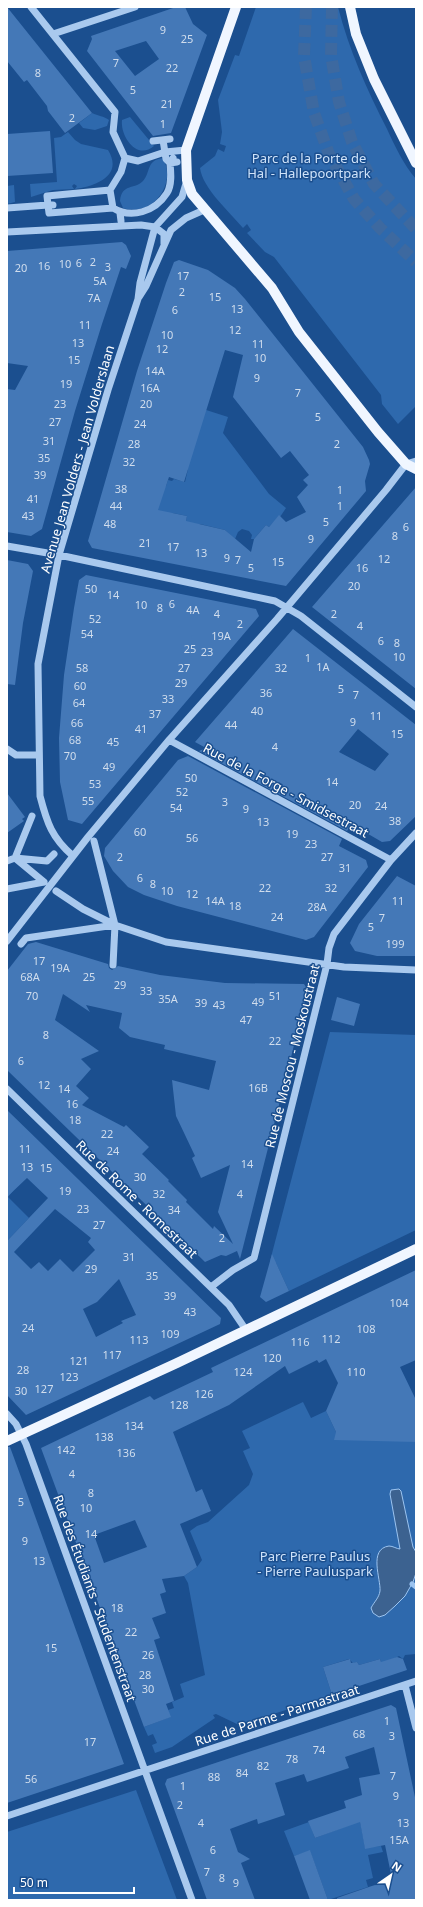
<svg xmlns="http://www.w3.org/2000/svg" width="423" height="1907" font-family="'Noto Sans',sans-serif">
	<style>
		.green { fill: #2e69ad }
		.water { fill: #3c6290; stroke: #9cc4f0 }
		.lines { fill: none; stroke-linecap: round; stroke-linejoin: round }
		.stream { stroke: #9cc4f0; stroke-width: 5 }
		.building { fill: #4478b7; fill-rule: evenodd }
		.highway-tunnel { stroke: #3d69a0; stroke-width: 12; stroke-dasharray: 12 6; stroke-linecap: butt }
		.minor { stroke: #a9c9ee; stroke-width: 7 }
		.major { stroke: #f0f6ff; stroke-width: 10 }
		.labels { text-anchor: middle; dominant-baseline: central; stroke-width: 3; stroke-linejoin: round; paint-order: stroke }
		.number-label { font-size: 11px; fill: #d0dded }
		.park-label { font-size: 13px; fill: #cfe3fa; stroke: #1b4f8f }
		.street-label { font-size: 13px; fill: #fff; stroke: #1b4f8f }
	</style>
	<rect width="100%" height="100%" fill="#1b4f8f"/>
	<!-- green -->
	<path class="green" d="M256,7h82c11,43 29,83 49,122 8,17 16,35 29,50v227l-18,18 -16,-20 -1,-9 -107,-138 -9,-5 -18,-19 4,-3 -4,-6 -4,4c-14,-17 -40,-39 -43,-60l15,-12 3,-7 6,3 2,-6 -6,-2 2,-12 -4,-32 17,-45 4,1z
		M92,113c6,3 12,3 17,7l-2,6 -12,4 -12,-2 -4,-5z
		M130,117l24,29c-17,15 -34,-10 -32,-26z
		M68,132l7,8 6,4 27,6c16,26 -13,36 -33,39l2,-3 -3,-2 -2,2 2,3 -21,1 -22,7 -1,-13 27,-2 -3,-44 7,-1z
		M163,158c14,26 -10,59 -40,50l-3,-7c2,-18 14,-11 23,-20 8,-9 3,-21 20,-23z
		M14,185l1,17 -8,2v-18z
		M178,401l50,16 -5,16 46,61 17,14 -6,9 -1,-1 -10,11 -3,-2 -12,14h-3l1,-4 -3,-4 -7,-2 -4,3 -3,7 -10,-9 -25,-6 -16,7 3,-15 -14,-3 -52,8 45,-35 2,-6 4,1 2,-2 11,3 3,-13 -19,-5z
		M330,1032l86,3v195l-127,61 -13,-28 -6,-2z
		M7,1185l6,6 -5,6 21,21 -22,23z
		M303,1402l8,16 15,-7 10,21 80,10v212l-11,1 -2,4 -4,-3 -17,9 -2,-6 -21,6 -2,-3 -4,1 -4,-4 -26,8 9,28 -93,30 -23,-11 -3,1 2,3 -43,29 -17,6 -3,-8 5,-2 -4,-9 -5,2 -4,-9 26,-10 -2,-7 6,-2 -2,-6 12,-5 -4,-13 25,-9 -17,-92 -4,-7 13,-9 5,-7 -12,-29 7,-5 11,-4 41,-37 4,-11 -10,-23 7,-3 -8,-17z
		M136,1790l41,110h-170v-68z
		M360,1821l5,26 16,-1 2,6 -15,3 5,23 -7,2 2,7 -40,13 -18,-49 -16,5 -10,-25 25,-9 6,16z"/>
	<!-- water -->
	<path class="water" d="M399,1489l2,2 12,56 3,5v21l-3,9 -8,14 -10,10 -10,9 -6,2 -6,-4 -2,-5c3,-6 8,-10 9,-17 1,-12 -12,-42 9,-45 4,0 8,3 11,3l-10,-55 1,-4z"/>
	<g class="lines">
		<!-- stream -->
		<path class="stream" d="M412,1584l4,3"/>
	</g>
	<!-- building -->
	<path class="building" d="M7,7l85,106 -27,20 -17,-22 -1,-5 -20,-26 -3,2 -17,-21z
		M176,7h9l8,17 14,11 -36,98 -18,3 -66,-85 5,-12 -1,-3zM146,41l13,18 -24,17 -20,-25z
		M50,131l3,42 -46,3v-42z
		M122,242l4,3 5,11 -5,13 -5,-2 -19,57 -27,87 -33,118 -11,7 -24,-4v-143l8,1 13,-24 -21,-3v-112z
		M179,260l29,10 27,18 10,11 118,148 6,13 1,4 -5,17 1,10 -80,95 -194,-38 -4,-7 49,-170 29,-88 8,-21zM225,350l18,5 -10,42 48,61 9,-7 19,24 -6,5 5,5 -11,12 9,15 -20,10 -7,-7 -10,12 -3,-2 -12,14 -3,13 -26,-22 -39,-9 1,-5 -29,-6 11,-33 15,5z
		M416,487v202l-104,-82z
		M7,560l21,4 5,7 -10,52 -8,62 -8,-1z
		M86,575l170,34 3,7 -177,208 -14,-4 -8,-38 -1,-44 5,-63 10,-67 5,-28z
		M293,629l123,96v91l-26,25 -8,1 -31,-18 -4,7 -148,-80 7,-3 -11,-6zM358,729l31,25 -14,17 -36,-19z
		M188,756l154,83 -3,7 27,14 2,7 -54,70 -8,3 -129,-34 -33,-11 -16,-8 -15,-16 -9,-15 1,-8 73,-88z
		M7,793l18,24 -3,2 2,2 -17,12z
		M397,876l19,10v70h-39l-22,-5 -5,-8 9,-19z
		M36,942l72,22 1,4 3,2 6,-4 42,9 65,8 79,1 4,6 -68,269 -3,-8 -11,5 -5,-1 -16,7 -198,-192v-99l21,-27zM63,994l27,18 -4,-7 36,8 -3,15 11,9 35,8 -1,4 52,12 -7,29 -37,-10 4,36 19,40 -3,2 9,20 29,-13 -12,47 15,32 -19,-18 -1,3 -27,-27 1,-2 -19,-19 1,-1 -27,-26 7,-7 -23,-22 -2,2 -42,-22 7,-7 -13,-12 15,-17 -10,-10 18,-8 -44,-31z
		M337,997l23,7 -6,22 -23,-6z
		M7,1110l214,208 -1,6 -194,91 -19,-20v-154l41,-43 -21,-20 -20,19zM55,1209l36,29 -3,4 7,8 -22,22 -13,-13 -12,12 -9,-9 -8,7 -17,-17zM119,1279l17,36 -15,6 2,2 -27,14 -13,-28 14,-7z
		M272,1254l17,37 -23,11 -6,-5z
		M416,1270v90l-16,7 16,33v42l-82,-2 2,-8 -10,-21 12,-28 -12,-24 -7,4 -2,-3 -28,14 -4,-8 -56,39 -56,27 23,60 6,-3 9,22 -31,13 17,43 -13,9 -22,3 4,13 -6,2 6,19 -14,5 8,20 -6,2 20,61 -8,3 5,13 -27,10 -103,-279 109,-52 4,4 59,-28 -2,-4zM135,1520l12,27 -43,16 -10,-28z
		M7,1447h3l11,30 103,287 -117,39z
		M397,1657l6,2 4,11 -75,25 -9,-28 27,-8 1,4 6,-1 2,3 21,-6 1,3z
		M391,1705l5,3 20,94v98h-79v-2l55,-19 -7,-34 -20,4 -5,-27 -45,16 -7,-17 38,-13 -2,-7 18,-6 -3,-17 21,-4 -6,-27 -29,10 4,11 -42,14 -3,-8 -29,9 10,32 -27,9 -1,-5 -27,10 8,23 12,7 -9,4 14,37h-48l-42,-116 2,-5z
		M310,1850l18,50h-18l-11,-30 -5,-14z"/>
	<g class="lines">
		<!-- highway-tunnel -->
		<path class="highway-tunnel" d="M306,7l-2,49 10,57 15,41 25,45 26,29 36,34
			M332,7l-1,48 8,47 13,40 22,42 42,45"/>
		<!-- minor -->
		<path class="minor" d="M31,7l84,105 -2,20 12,26 13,3 27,-9 21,-2
			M53,34l82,-27
			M153,141l17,-2
			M173,158l-3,5 7,-1
			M53,205h-5l1,8 64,-5c18,11 42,4 54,-15 5,-8 4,-20 3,-30l-4,-4 -3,-19
			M7,208l41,-3 -1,-9 63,-6
			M113,208l-3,-18 11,-18 4,-14
			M120,213l1,8
			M7,232l134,-7 14,2 9,7v10
			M139,297l7,-11 25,-56 15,-12 18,-8
			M7,546l52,9 216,46 26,15 115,91
			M169,740l222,120
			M7,749l9,6h23
			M32,816l-17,42 32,3 7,-7
			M94,841l21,84 -2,40
			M73,856c-21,-18 -26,-33 -33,-60l-2,-132 21,-109 49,-165 30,-91 2,-16 15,-56 27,-30 5,-17
			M7,861l8,-3 29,24
			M7,889l37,-7
			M56,891l27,18 32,16 51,17 178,25 72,3
			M7,941l81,-104 81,-97 108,-121 109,-129 20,-26 10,-3
			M21,944l5,-6 89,-13
			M7,1089l222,216 17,25
			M211,1287l22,-17 21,-12 73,-294 2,-16 5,-14 57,-74 25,-27
			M7,1414l9,10 10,20 166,456
			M405,1685l11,43
			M7,1816l409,-135"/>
		<!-- major -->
		<path class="major" d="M236,7l-50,143 1,30 5,14 80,94 27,44 79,100 28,32 10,5
			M350,7l6,27 18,45 42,84
			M7,1441l170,-78 239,-114"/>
	</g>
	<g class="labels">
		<!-- number labels -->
		<g class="number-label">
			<text x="163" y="29">9</text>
			<text x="187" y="38">25</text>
			<text x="116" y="62">7</text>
			<text x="172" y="67">22</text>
			<text x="38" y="72">8</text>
			<text x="133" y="89">5</text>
			<text x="167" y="103">21</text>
			<text x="72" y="117">2</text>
			<text x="163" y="123">1</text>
			<text x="93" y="261">2</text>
			<text x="79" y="262">6</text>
			<text x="65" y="263">10</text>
			<text x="44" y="265">16</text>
			<text x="108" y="266">3</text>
			<text x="21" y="267">20</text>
			<text x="183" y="275">17</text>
			<text x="100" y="280">5A</text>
			<text x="182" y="291">2</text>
			<text x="215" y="296">15</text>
			<text x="94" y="297">7A</text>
			<text x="237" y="308">13</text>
			<text x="175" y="309">6</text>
			<text x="85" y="324">11</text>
			<text x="235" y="329">12</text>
			<text x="167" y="334">10</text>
			<text x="78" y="342">13</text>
			<text x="258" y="343">11</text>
			<text x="162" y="348">12</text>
			<text x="260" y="357">10</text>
			<text x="74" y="359">15</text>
			<text x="155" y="370">14A</text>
			<text x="257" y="377">9</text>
			<text x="66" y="383">19</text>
			<text x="150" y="387">16A</text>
			<text x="298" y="392">7</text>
			<text x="60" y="403">23</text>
			<text x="146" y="403">20</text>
			<text x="318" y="416">5</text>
			<text x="55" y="421">27</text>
			<text x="140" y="423">24</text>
			<text x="49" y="440">31</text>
			<text x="134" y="443">28</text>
			<text x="337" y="443">2</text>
			<text x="44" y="457">35</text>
			<text x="129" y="461">32</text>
			<text x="40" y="474">39</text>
			<text x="121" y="488">38</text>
			<text x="340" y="489">1</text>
			<text x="33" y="498">41</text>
			<text x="116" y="505">44</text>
			<text x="340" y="505">1</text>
			<text x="28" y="515">43</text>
			<text x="326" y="521">5</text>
			<text x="110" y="523">48</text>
			<text x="406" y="526">6</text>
			<text x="395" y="535">8</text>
			<text x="311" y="538">9</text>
			<text x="145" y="542">21</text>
			<text x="173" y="546">17</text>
			<text x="201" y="552">13</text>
			<text x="227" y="557">9</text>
			<text x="384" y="558">12</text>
			<text x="238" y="559">7</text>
			<text x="278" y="561">15</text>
			<text x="251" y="567">5</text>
			<text x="362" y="567">16</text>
			<text x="354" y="585">20</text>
			<text x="91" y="588">50</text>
			<text x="113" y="594">14</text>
			<text x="172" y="603">6</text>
			<text x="141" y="604">10</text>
			<text x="160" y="607">8</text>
			<text x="193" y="609">4A</text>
			<text x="217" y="613">4</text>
			<text x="334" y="613">2</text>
			<text x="95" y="618">52</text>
			<text x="240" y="623">2</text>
			<text x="360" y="625">4</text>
			<text x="87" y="633">54</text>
			<text x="221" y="635">19A</text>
			<text x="381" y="640">6</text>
			<text x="397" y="642">8</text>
			<text x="190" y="648">25</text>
			<text x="207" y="651">23</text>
			<text x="399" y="656">10</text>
			<text x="308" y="657">1</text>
			<text x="323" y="666">1A</text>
			<text x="82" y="667">58</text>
			<text x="184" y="667">27</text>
			<text x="281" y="667">32</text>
			<text x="181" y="682">29</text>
			<text x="80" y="685">60</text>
			<text x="341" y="688">5</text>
			<text x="266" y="692">36</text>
			<text x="356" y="694">7</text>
			<text x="168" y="698">33</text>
			<text x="79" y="702">64</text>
			<text x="257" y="710">40</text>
			<text x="155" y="713">37</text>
			<text x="376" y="715">11</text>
			<text x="353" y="721">9</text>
			<text x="77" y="722">66</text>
			<text x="231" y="724">44</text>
			<text x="141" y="728">41</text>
			<text x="397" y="733">15</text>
			<text x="75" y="739">68</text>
			<text x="113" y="741">45</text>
			<text x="275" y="746">4</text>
			<text x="70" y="755">70</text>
			<text x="109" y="766">49</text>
			<text x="191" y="777">50</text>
			<text x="332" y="781">14</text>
			<text x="95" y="783">53</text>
			<text x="182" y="791">52</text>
			<text x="88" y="800">55</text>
			<text x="225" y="801">3</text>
			<text x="355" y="804">20</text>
			<text x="381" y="805">24</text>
			<text x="176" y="807">54</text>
			<text x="246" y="808">9</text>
			<text x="395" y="820">38</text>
			<text x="263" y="821">13</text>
			<text x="140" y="831">60</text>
			<text x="292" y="833">19</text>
			<text x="192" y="837">56</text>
			<text x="311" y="843">23</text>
			<text x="120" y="856">2</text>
			<text x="327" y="856">27</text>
			<text x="345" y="867">31</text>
			<text x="140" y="877">6</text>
			<text x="153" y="883">8</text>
			<text x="265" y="887">22</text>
			<text x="331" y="887">32</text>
			<text x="167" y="890">10</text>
			<text x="192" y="893">12</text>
			<text x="215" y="900">14A</text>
			<text x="398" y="900">11</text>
			<text x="235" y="905">18</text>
			<text x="317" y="906">28A</text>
			<text x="277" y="916">24</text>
			<text x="382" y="917">7</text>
			<text x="371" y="926">5</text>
			<text x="395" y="943">199</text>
			<text x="39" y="960">17</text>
			<text x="60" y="967">19A</text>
			<text x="30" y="976">68A</text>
			<text x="89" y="976">25</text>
			<text x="120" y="984">29</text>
			<text x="146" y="990">33</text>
			<text x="32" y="995">70</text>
			<text x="275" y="995">51</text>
			<text x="168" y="998">35A</text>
			<text x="258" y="1001">49</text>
			<text x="201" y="1002">39</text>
			<text x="219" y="1004">43</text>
			<text x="246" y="1019">47</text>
			<text x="46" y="1034">8</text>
			<text x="275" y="1040">22</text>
			<text x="21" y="1060">6</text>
			<text x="44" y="1084">12</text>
			<text x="258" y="1087">16B</text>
			<text x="64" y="1088">14</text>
			<text x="72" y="1103">16</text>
			<text x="75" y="1119">18</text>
			<text x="107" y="1133">22</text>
			<text x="25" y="1148">11</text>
			<text x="113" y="1150">24</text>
			<text x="247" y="1163">14</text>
			<text x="27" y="1166">13</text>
			<text x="46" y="1167">15</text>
			<text x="140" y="1176">30</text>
			<text x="65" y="1190">19</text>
			<text x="159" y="1193">32</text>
			<text x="240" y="1193">4</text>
			<text x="83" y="1208">23</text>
			<text x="174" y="1209">34</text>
			<text x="99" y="1224">27</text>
			<text x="222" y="1237">2</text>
			<text x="129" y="1256">31</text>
			<text x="91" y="1268">29</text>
			<text x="152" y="1275">35</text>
			<text x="170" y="1295">39</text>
			<text x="399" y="1302">104</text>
			<text x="190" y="1311">43</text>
			<text x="28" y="1327">24</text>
			<text x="366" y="1328">108</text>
			<text x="170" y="1333">109</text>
			<text x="331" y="1338">112</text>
			<text x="139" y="1339">113</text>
			<text x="300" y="1341">116</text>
			<text x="112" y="1354">117</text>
			<text x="272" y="1357">120</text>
			<text x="79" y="1360">121</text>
			<text x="23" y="1369">28</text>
			<text x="243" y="1371">124</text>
			<text x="356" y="1371">110</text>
			<text x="69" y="1376">123</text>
			<text x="44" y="1388">127</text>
			<text x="21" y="1390">30</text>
			<text x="204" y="1393">126</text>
			<text x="179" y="1404">128</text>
			<text x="134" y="1425">134</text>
			<text x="104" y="1436">138</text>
			<text x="66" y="1449">142</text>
			<text x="126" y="1452">136</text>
			<text x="72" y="1473">4</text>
			<text x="91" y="1492">8</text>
			<text x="21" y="1501">5</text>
			<text x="86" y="1507">10</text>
			<text x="91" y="1533">14</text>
			<text x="25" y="1540">9</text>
			<text x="39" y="1560">13</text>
			<text x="117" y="1607">18</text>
			<text x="131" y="1631">22</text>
			<text x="51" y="1647">15</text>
			<text x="148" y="1654">26</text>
			<text x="145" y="1674">28</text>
			<text x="148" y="1688">30</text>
			<text x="387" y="1720">1</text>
			<text x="359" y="1733">68</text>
			<text x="392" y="1735">3</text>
			<text x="90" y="1741">17</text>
			<text x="319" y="1749">74</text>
			<text x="292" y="1758">78</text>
			<text x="263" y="1765">82</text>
			<text x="242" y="1772">84</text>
			<text x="393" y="1775">7</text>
			<text x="214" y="1776">88</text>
			<text x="31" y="1778">56</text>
			<text x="183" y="1785">1</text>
			<text x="396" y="1795">9</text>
			<text x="180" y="1804">2</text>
			<text x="201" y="1822">4</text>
			<text x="403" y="1822">13</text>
			<text x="399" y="1839">15A</text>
			<text x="213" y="1849">6</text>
			<text x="207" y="1871">7</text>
			<text x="222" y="1877">8</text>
			<text x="236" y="1882">9</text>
		</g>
		<!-- park labels -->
		<g class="park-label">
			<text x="309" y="158">Parc de la Porte de<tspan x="309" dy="15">Hal - Hallepoortpark</tspan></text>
			<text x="315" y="1556">Parc Pierre Paulus<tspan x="315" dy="15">- Pierre Pauluspark</tspan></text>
		</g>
		<!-- street labels -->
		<g class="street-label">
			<text transform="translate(77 459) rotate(-74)">Avenue Jean Volders - Jean Volderslaan</text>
			<text transform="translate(286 790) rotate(28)">Rue de la Forge - Smidsestraat</text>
			<text transform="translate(292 1056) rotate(-76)">Rue de Moscou - Moskoustraat</text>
			<text transform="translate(137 1199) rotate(44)">Rue de Rome - Romestraat</text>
			<text transform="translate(95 1598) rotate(70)">Rue des Étudiants - Studentenstraat</text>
			<text transform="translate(277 1715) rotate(-18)">Rue de Parme - Parmastraat</text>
		</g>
	</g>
	<!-- border -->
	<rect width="423" height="1907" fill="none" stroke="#ffffff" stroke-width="16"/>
	<!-- north arrow -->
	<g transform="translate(391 1875) rotate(34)" stroke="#1b4f8f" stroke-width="3" paint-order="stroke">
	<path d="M0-3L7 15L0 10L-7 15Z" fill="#ffffff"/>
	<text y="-6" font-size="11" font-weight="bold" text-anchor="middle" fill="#ffffff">N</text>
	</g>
	<!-- scale -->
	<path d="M14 1887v6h120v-6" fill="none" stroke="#ffffff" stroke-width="2"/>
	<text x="20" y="1887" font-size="12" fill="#ffffff" stroke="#1b4f8f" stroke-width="3" paint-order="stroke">50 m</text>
</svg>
